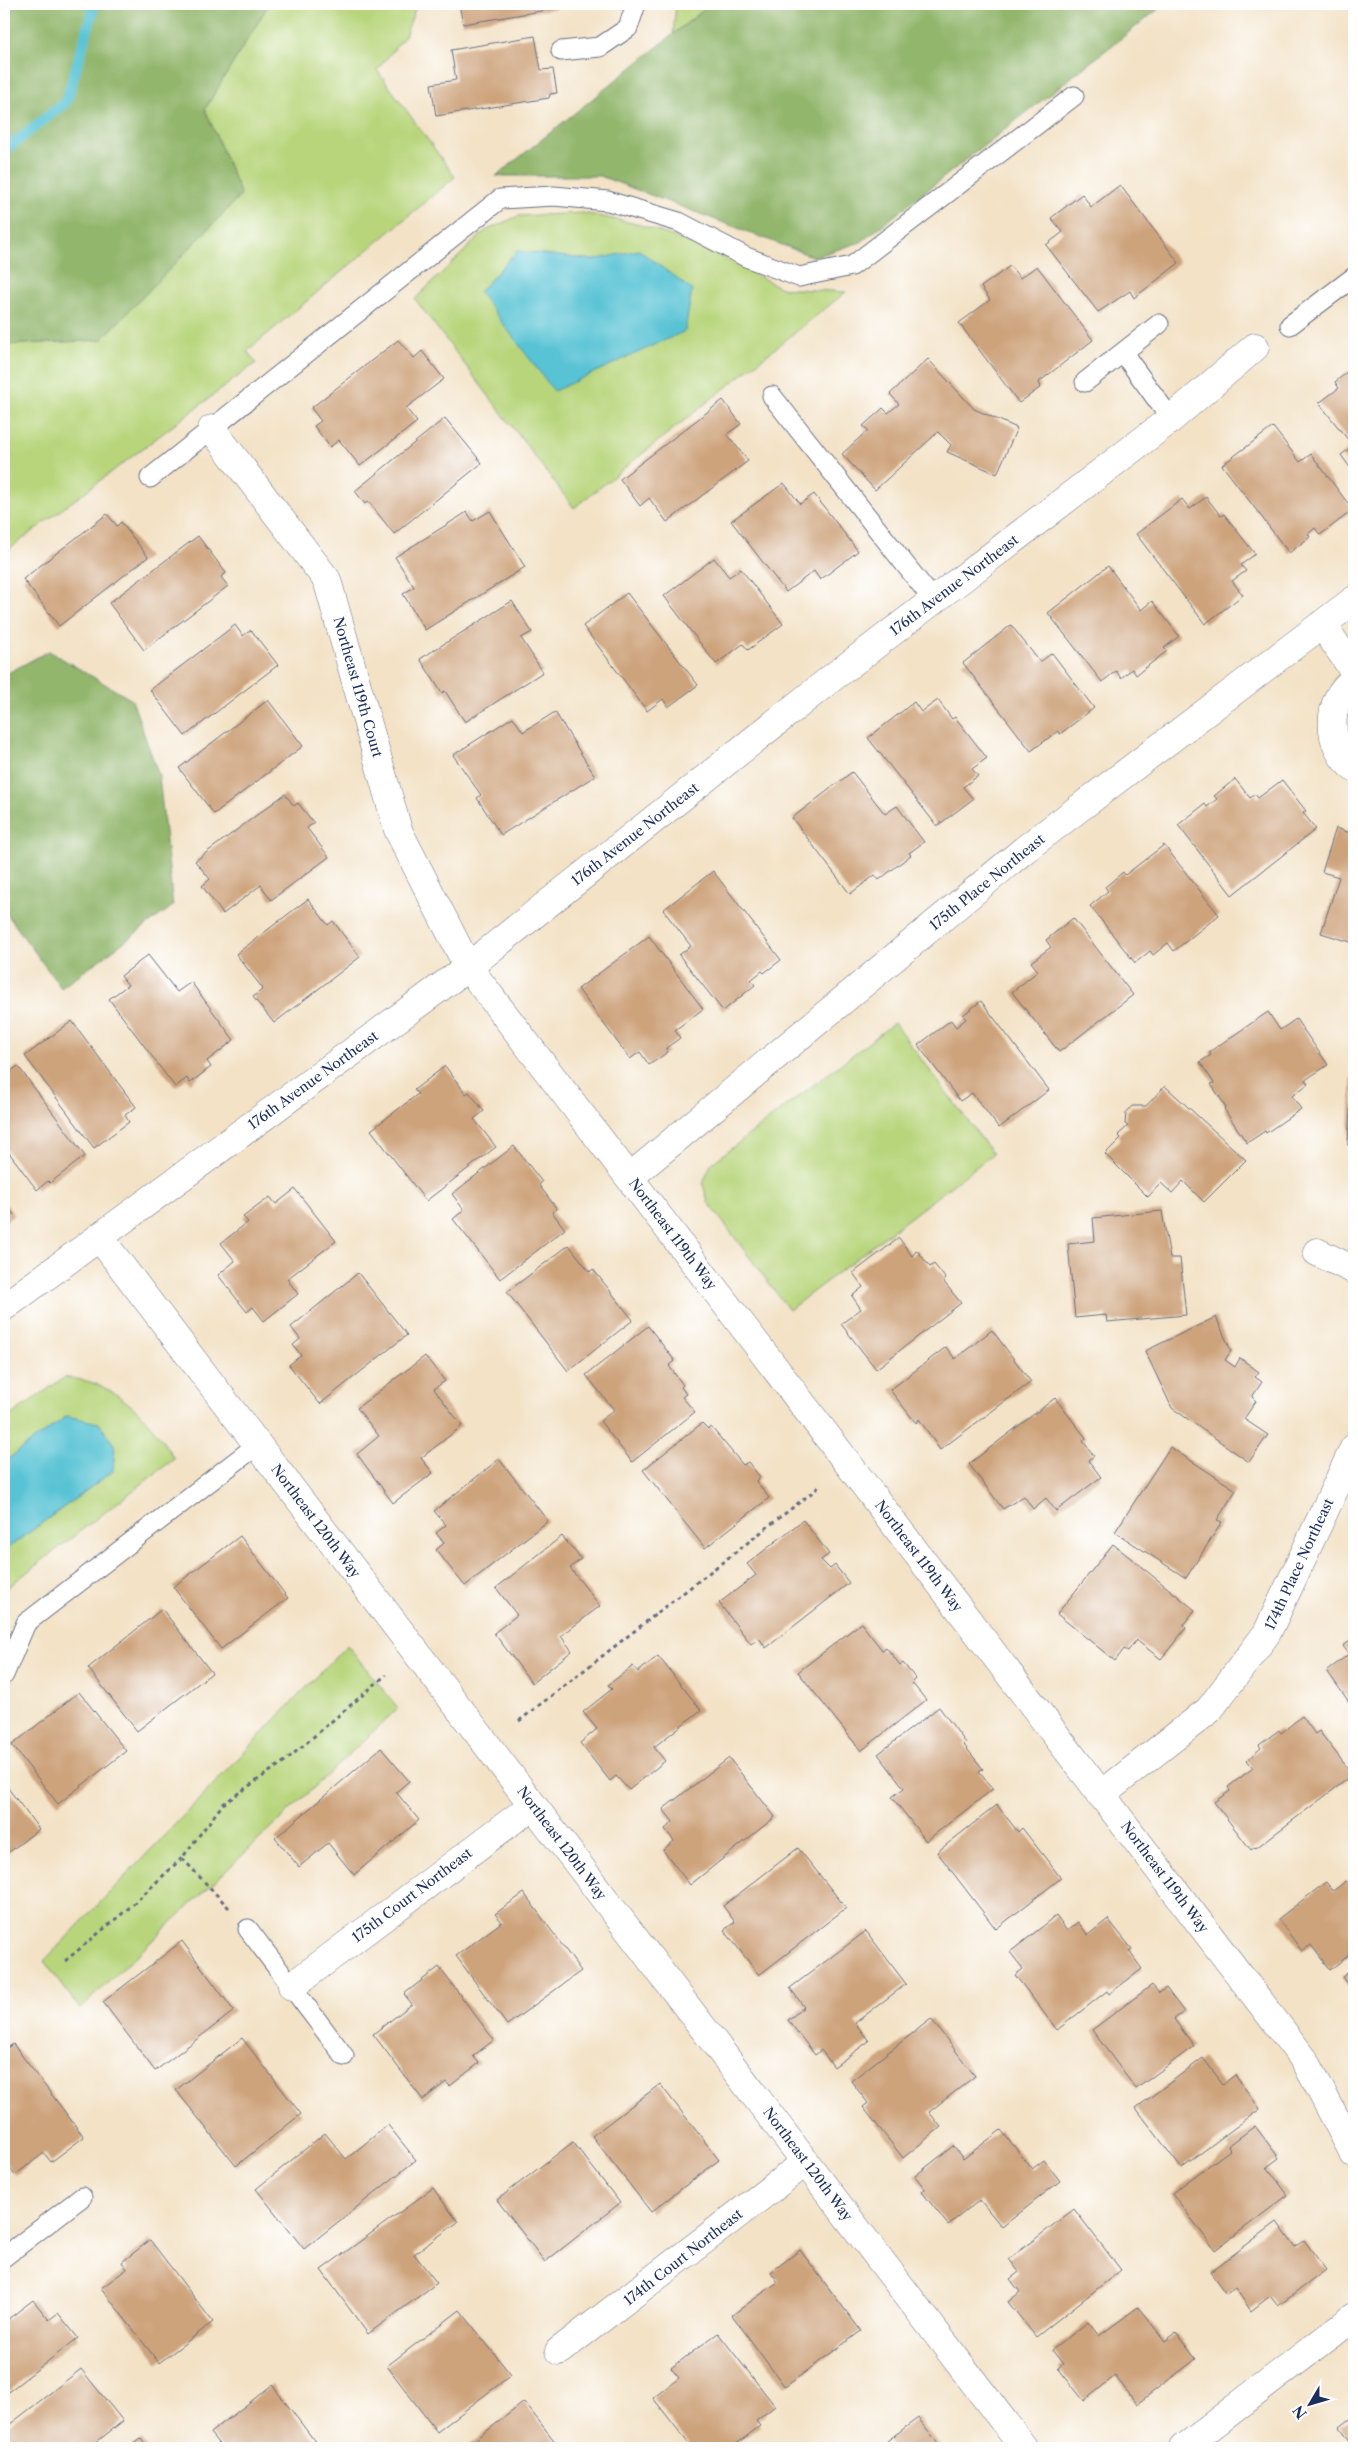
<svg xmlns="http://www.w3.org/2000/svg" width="1358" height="2452" font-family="'Libre Caslon Text',serif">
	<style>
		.green { fill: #b8d57c; stroke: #6a826d; fill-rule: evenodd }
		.forest { fill: #92b66c; stroke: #567265 }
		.water { fill: #59c3d4; stroke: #3a7999 }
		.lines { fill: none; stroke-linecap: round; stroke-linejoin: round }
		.stream { stroke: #59c3d4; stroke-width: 11 }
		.building { fill: #cda37b }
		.service-casing { stroke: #676e82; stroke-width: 21 }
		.minor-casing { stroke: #676e82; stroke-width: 29 }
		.path { stroke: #676e82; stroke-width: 3; stroke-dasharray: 4 4; stroke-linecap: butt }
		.service { stroke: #fff; stroke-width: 19 }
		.minor { stroke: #fff; stroke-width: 28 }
		.labels { text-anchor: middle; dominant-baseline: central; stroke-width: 4; stroke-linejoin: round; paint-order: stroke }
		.street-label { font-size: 14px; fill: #1b2f5e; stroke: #fff }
	</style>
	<rect width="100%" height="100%" fill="#fff"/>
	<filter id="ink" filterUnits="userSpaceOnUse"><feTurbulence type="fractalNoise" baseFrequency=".02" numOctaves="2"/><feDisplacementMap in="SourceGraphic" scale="10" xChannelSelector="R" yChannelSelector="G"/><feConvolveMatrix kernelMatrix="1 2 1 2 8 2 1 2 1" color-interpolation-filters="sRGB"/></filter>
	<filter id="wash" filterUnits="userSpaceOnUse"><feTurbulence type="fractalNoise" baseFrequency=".0096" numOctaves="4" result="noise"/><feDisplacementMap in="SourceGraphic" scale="20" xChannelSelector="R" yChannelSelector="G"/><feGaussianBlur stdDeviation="1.12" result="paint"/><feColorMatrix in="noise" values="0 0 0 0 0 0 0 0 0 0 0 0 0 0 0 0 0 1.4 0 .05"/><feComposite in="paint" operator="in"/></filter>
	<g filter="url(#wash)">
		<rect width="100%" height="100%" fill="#f3e2c6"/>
		<!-- green -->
		<path class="green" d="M269,4h148l-12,32 -28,34 78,107 -208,174 9,12 -252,190v-208l97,-5 140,-145 -36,-86z
			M676,4h35l-38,30z
			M583,213l55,11 69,25 74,39 65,4 -272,216 -159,-209 70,-68 33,-15zM517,251l76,9 -114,32z
			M894,1023l99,131 -204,156 -81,-108 -5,-18 8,-20z
			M65,1377c10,2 21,3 31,7 35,14 60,44 78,75l-170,131v-39l109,-80 -46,-55 -63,46v-42z
			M347,1645l51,63 -318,301 -36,-48z"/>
		<!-- forest -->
		<path class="forest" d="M4,4h265l-64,105 36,86 -140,145 -97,5z
			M711,4h454l-304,238 -47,15 -214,-81h-104z
			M49,651l83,49 27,76 14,130 -112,82 -57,-78v-235z"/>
		<!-- water -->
		<path class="water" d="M639,250l53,40 -7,41 -131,60 -75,-99 38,-41 76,9z
			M67,1416l32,7 16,23 -2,25 -109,80v-89z"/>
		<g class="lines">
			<!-- stream -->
			<path class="stream" d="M4,151l62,-49 29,-98"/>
		</g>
		<g id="blocks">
			<!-- building -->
			<path class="building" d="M459,4h118v1l-114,19z
				M535,36l6,34 12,-1 4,24 -7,1 -1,4 -113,18 -5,-32 25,-4 -5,-30z
				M1354,37v18h-1l-3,-17z
				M1120,185l59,78 -45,35 -4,-7 -32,21 -52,-67 17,-13 -12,-14 31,-24 9,13z
				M1010,266l10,12 17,-12 56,74 -54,42 2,5 -22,16 -60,-80 31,-23 -9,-13z
				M398,340l16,18 8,-7 22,28 -38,29 11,14 -57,44 -21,-26 -9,7 -16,-21 7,-5 -10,-13z
				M928,359l46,50 43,19 -20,46 -50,-22 4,-7 -13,-13 -63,58 -33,-36 26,-24 -5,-4 20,-18 5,5 11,-9 -9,-10z
				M1351,369l3,4v100l-13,-18 12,-9 -34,-43 20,-15 -4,-6z
				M723,400l18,24 -14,10 21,27 -81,61 -18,-24 -9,8 -20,-27z
				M445,418l37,45 -88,71 -26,-33 -3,3 -10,-13z
				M1273,427l27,35 11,-8 42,56 -33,25 -5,-7 -7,6 2,3 -21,16 -67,-88z
				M784,483l16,21 14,-10 44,57 -38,29 -6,-9 -28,21 -55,-71z
				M1206,497l15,19 3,-2 31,40 -14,11 5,6 -14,10 11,14 -38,29 -69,-90 46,-35 8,10z
				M490,511l35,56 -100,63 -22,-36 11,-7 -19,-30 72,-45 6,9z
				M107,514l10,12 4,-4 27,35 -89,69 -36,-47z
				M198,536l28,37 -5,4 7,9 -84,64 -35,-47z
				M714,558l15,19 12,-8 42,55 -35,26 -5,-6 -27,20 -52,-68z
				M1108,566l33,44 11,-9 27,35 -15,12 3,3 -31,24 -4,-6 -11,9 -5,-7 -14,11 -54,-69z
				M627,593l71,92 -30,22 -5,-8 -16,12 -64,-85z
				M512,601l20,31 -11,6 22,34 -78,50 -20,-31 -3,2 -22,-34z
				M235,625l8,11 8,-6 27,35 -93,71 -35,-46z
				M1011,625l29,37 12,-9 42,55 -34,26 -2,-3 -27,20 -68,-88z
				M268,700l35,46 -89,68 -35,-46z
				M938,700l14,19 3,-2 32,41 -15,11 6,7 -15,11 10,12 -36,27 -69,-88 46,-36 7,10z
				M555,712l40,64 -94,59 -24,-37 4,-3 -28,-40 60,-38 10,15z
				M852,772l33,42 12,-8 27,36 -15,11 2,2 -32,25 -4,-5 -25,19 -58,-76z
				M1235,779l15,19 5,-4 3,4 24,-18 24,31 -3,2 13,16 -84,66 -54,-70 27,-21 2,3 10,-8 -3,-3z
				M285,794l9,12 4,-3 16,20 -7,5 22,29 -58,43 -10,-15 -38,29 -21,-28 8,-7 -15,-18z
				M1336,828l14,5 1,-2 3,1v111l-33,-10 18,-56 -17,-5z
				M1164,845l55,70 -45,36 -6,-8 -15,12 -3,-4 -15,12 -45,-57 18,-15 -3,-4 18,-15 2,3z
				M713,871l68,89 -17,13 -2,-2 -11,9 4,5 -32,26 -44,-56 12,-9 -28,-36z
				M308,899l20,26 5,-4 27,36 -86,66 -21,-26 10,-8 -27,-35z
				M1073,918l60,77 -74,57 -47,-60 26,-21 -7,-9 20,-15 -5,-7z
				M649,936l54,73 -28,21 5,8 -14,10 2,4 -19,13 -9,-13 -10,7 -52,-70z
				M148,955l29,37 14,-10 43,58 -27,21 4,6 -21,16 -3,-5 -12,9 -66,-88 19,-14 -7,-9z
				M981,1001l68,89 -50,38 -27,-35 -12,8 -42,-56 33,-25 5,7 10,-8 -3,-4z
				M1268,1012l12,18 16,-11 32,46 -23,15 3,4 -16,12 9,13 -35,24 -1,-2 -18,12 -23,-34 2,-2 -15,-23 3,-1 -14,-21 11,-7 -2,-3z
				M72,1021l64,86 -11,8 4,7 -35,26 -69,-92z
				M1353,1052h1v93h-6z
				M18,1066l67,90 -35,27 -2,-2 -11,9 -33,-44v-70z
				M445,1066l21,28 3,-2 15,19 -10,8 22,28 -70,54 -55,-71 47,-36 -4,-4z
				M1165,1086l81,74 -42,42 -21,-21 -11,12 -11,-10 -13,14 -43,-43 16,-16 -3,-3 10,-9 -3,-2 1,-11 6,-7h14z
				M514,1146l28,36 -3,3 18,24 -5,3 13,17 -65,50 -47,-60 11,-9 -12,-16z
				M295,1189l41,52 -49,38 11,15 -34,27 -11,-14 -6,5 -29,-37 17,-14 -14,-18 27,-21 -5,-5 27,-20 6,7z
				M4,1201l10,14 -10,8z
				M1162,1211l8,47h10l6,57 -79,7 -1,-7 -31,3 -7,-74 27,-3 -2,-23z
				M899,1238l13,18 5,-6 13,17 4,-3 12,15 -3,2 18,22 -85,66 -35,-45 20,-15 -9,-13 11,-9 -10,-14z
				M569,1245l21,27 3,-3 40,51 -65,51 -61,-79z
				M358,1273l49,62 -87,69 -31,-39 12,-10 -8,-10 7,-6 -9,-12z
				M1216,1317l15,34 -6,9 10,7 5,-9 19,14 -4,5 7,5 -10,15 4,4 -12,18 24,16 -19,27 -77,-54 -27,-57z
				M648,1326l27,35 -6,5 14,19 -2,2 5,7 -4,3 13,15 -63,50 -32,-41 14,-11 -28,-35z
				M992,1330l39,52 -91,68 -21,-31 -3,4 -26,-33 56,-43 9,12z
				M425,1356l20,25 -11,8 28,37 -41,32 12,15 -40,30 -36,-49 22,-18 -22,-28z
				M1055,1398l31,40 -3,3 11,15 -6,4 13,17 -45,34 -10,-13 -13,11 -9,-13 -21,13 -34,-45z
				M702,1423l6,6 3,-2 32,38 5,-3 12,15 -4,4 13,17 -64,50 -62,-78z
				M1170,1447l66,43 -19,30 5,2 -36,56 -71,-46z
				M499,1459l49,62 -83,65 -29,-36 8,-7 -8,-10 10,-8 -12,-14z
				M803,1520l26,34 -8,6 9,9 5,-4 14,18 -83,65 -7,-10 -8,6 -32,-41 37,-28 -9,-11z
				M240,1536l48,62 -67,51 -48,-62z
				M562,1536l19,23 -11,9 30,38 -39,30 11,15 -40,32 -38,-50 23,-18 -21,-27z
				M1113,1544l82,66 -12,15 3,3 -25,31 -25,-19 -8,11 -4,-2 -9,12 -58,-47z
				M162,1609l50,64 -75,58 -49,-63z
				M861,1623l21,27 4,-3 14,18 3,-2 13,16 -4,4 14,17 -65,51 -63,-79z
				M1354,1638v71l-27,-38 22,-17 -6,-8z
				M658,1656l43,54 -47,37 11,14 -36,29 -13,-14 -6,5 -30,-38 17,-14 -14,-17 29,-23 -4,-4 25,-19 5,6z
				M79,1692l47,59 -68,53 -46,-59z
				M939,1707l27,36 -2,2 19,24 -4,3 14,17 -67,52 -34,-44 12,-9 -26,-34z
				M1302,1716l13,18 4,-3 34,44 -97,73 -1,-1 -4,3 -37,-48 16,-11 -2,-4 25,-19 -6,-8 14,-12 -2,-3 20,-15 2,3z
				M381,1748l28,33 -13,11 23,28 -65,55 -26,-32 -29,24 -24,-29z
				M729,1758l46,59 -85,68 -27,-35 11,-9 -9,-12 8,-7 -10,-13z
				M4,1783l35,46 -35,27z
				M997,1805l21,27 4,-4 39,50 -65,51 -59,-77z
				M798,1848l48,60 -87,67 -35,-45 11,-8 -12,-16z
				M1354,1878v73l-24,19 -19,-25 -9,6 -24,-32 48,-37 7,9 13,-10 2,2z
				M524,1893l57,78 -74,54 -51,-69 46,-34 -7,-8z
				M1056,1916l11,15 11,-9 10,13 20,-16 24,30 -3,2 13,18 -33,25 -2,-3 -50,39 -42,-55 8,-6 -13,-17z
				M866,1931l40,53 -51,39 14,18 -35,26 -13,-17 -6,5 -27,-35 16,-13 -14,-19z
				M182,1941l52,70 -79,60 -52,-69z
				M439,1967l55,73 -21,16 6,7 -29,23 -4,-4 -23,18 -50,-66 39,-30 -8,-10z
				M1354,1968v25l-12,-16z
				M1152,1985l7,8 7,-5 18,24 -10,7 20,27 -58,43 -44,-59z
				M931,2019l44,57 -46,36 12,15 -38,31 -40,-51 5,-4 -17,-22z
				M242,2038l59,76 -65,52 -60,-76z
				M13,2044l71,93 -33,25 -7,-9 -29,22 -11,-15v-110z
				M1203,2058l20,26 12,-9 25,34 -79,59 -45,-60z
				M660,2084l59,76 -68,52 -59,-76z
				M388,2125l28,35 -112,89 -48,-60 69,-56 21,26z
				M1255,2126l24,32 -12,9 21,28 -73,55 -43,-57 58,-43 -2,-4z
				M1001,2130l31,39 12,-9 16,21 -58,46 -22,-27 -32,25 -26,-33 3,-3 -10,-13 38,-30 10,13z
				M573,2142l47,61 -75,59 -48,-62z
				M433,2188l25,34 -44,32 23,29 -69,51 -47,-64z
				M1074,2209l47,61 -85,67 -28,-35 12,-10 -10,-13 9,-7 -10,-13z
				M1277,2222l18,25 9,-7 22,30 -48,36 -8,-10 -19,15 -16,-23 -9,6 -16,-22z
				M150,2240l63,82 -54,41 -58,-75 26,-19 -5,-7z
				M800,2250l61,81 -76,56 -53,-72 46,-33 -7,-10z
				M33,2300l16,20 9,-7 20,25 -74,57v-80l3,5z
				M1138,2307l27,34 11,-8 20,26 -59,45 -22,-28 -31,25 -26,-33 5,-4 -11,-14 36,-28 11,14z
				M460,2310l51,65 -74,57 -50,-66z
				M718,2333l57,73 -19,15 4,5 -29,22h-5l-2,-3 -5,3h-27l-39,-50 26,-20 -8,-10z
				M81,2369l42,52 -34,27h-79l-5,-6 3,-3 -4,-6v-4z
				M272,2385l48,63h-98l-12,-15z
				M524,2402l36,46h-95z
				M1354,2416v30l-14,-19z
				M918,2418l24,30h-51l1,-1 -5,-6z
				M141,2439l7,9h-19z"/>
		</g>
	</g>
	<g filter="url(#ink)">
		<use href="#blocks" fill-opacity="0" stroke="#676e82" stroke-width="1"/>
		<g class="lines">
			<defs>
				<path id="service" d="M561,51l39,-4 28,-19 8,-24
					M1290,325l64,-48
					M1123,353l48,66
					M1085,382l74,-58
					M772,396l162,205
					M150,478l350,-279 54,-3 54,5 71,21 67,35 53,20 53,-11 222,-170
					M4,1675l22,-52 231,-178
					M248,1929l96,127
					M4,2257l78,-60"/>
				<path id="minor" d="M212,429l115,151 71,250 70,137 838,1095 48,92
					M1322,624l32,47
					M1354,680c-29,19 -28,68 0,88
					M630,1177l394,-327 330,-250
					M99,1237l925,1211
					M1317,1252l37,18
					M4,1307l464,-340 360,-286 343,-262 84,-72
					M1101,1795l108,-85 58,-77 87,-185
					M292,1986l241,-181
					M559,2351l247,-189
					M1183,2448l171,-131"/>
			</defs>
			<!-- service casing -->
			<use href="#service" class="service-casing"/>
			<!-- minor casing -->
			<use href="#minor" class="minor-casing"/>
			<!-- path -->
			<path class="path" d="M519,1721l300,-234
				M229,1908l-47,-50 41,-54 62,-43 101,-86
				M65,1961l64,-53 53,-50"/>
			<!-- service -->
			<use href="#service" class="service"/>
			<!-- minor -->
			<use href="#minor" class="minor"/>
		</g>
	</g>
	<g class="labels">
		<!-- street labels -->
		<g class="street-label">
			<text transform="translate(954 585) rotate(-37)">176th Avenue Northeast</text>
			<text transform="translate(358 687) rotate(74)">Northeast 119th Court</text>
			<text transform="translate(635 834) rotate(-38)">176th Avenue Northeast</text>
			<text transform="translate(987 882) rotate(-39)">175th Place Northeast</text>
			<text transform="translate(313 1080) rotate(-36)">176th Avenue Northeast</text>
			<text transform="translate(673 1234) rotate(53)">Northeast 119th Way</text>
			<text transform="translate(316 1521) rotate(53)">Northeast 120th Way</text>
			<text transform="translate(919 1556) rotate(53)">Northeast 119th Way</text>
			<text transform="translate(1299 1564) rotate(-65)">174th Place Northeast</text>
			<text transform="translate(562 1843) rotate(53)">Northeast 120th Way</text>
			<text transform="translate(1165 1877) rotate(53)">Northeast 119th Way</text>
			<text transform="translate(412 1895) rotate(-37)">175th Court Northeast</text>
			<text transform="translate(808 2164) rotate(53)">Northeast 120th Way</text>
			<text transform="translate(683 2257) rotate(-38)">174th Court Northeast</text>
		</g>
	</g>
	<!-- margin -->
	<rect width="1358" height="2452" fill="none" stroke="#fff" stroke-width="20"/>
	<!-- north arrow -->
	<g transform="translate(1310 2404) rotate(232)" stroke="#ffffff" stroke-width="4" paint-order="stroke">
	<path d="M0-4L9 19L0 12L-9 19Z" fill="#1b2f5e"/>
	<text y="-8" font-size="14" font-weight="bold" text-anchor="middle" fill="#1b2f5e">N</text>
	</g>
</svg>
